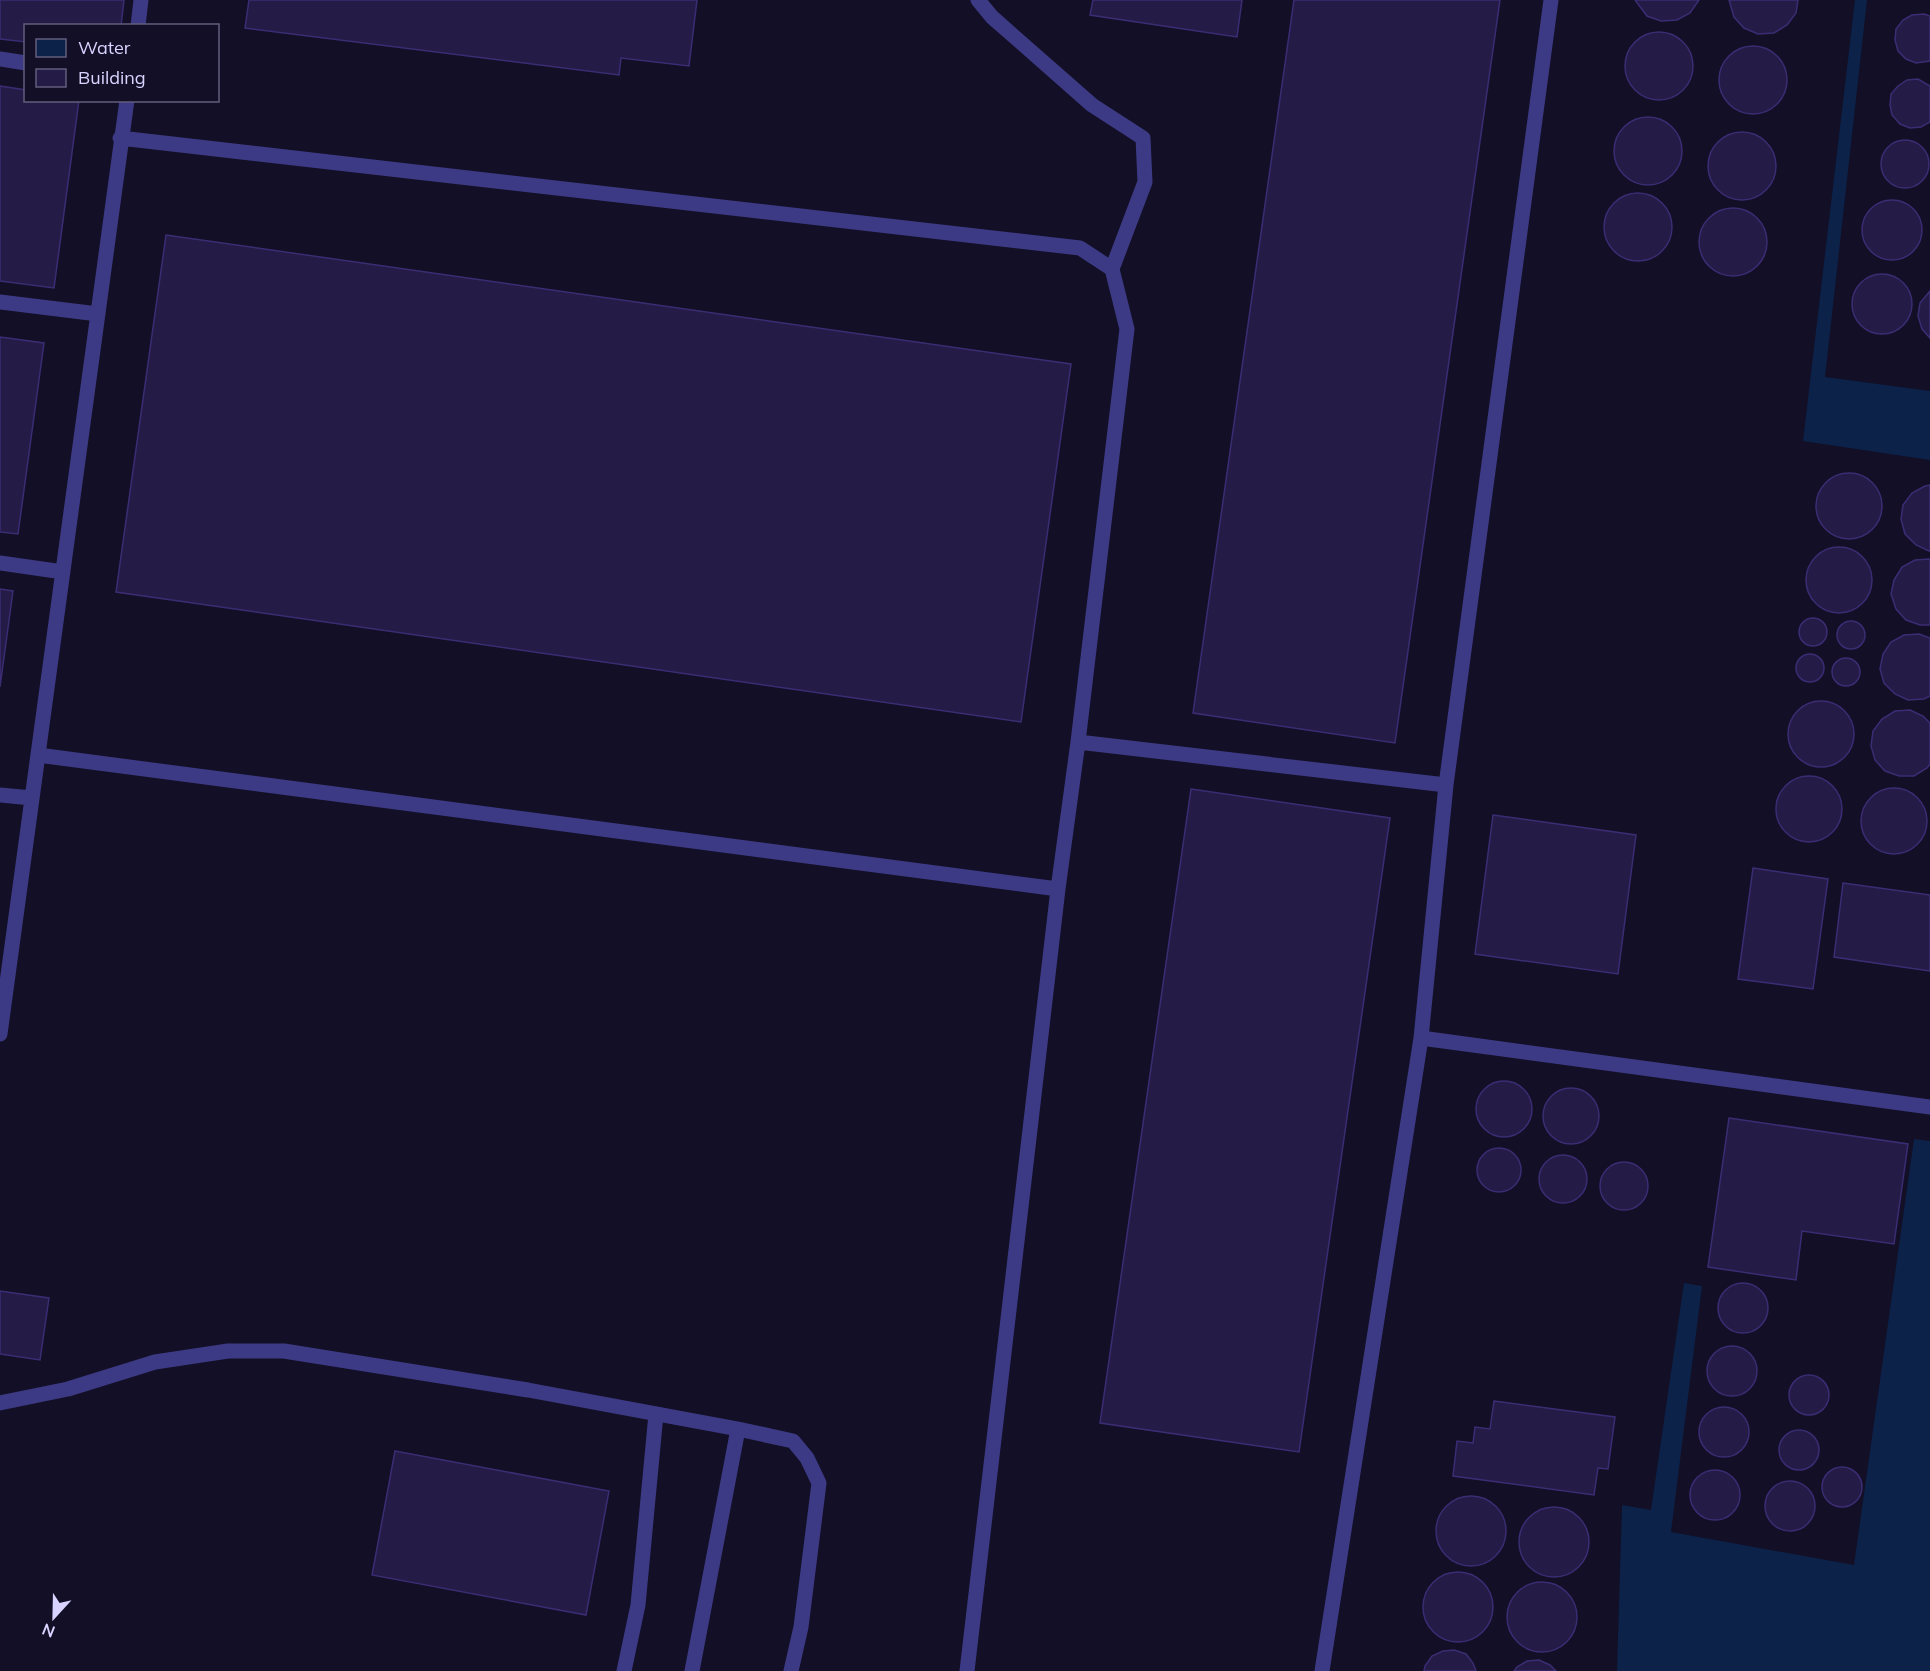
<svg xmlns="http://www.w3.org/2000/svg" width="1930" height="1671" font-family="Mulish,sans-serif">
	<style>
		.water { fill: #0c2248 }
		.building { fill: #241b47; stroke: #3b2d73; stroke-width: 1.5 }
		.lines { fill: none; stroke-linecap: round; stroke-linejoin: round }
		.lane { stroke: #3d3a85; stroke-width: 15 }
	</style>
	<rect width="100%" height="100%" fill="#130f26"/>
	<!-- water -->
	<path class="water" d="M1855,0h12l-42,377 105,14v69l-127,-19z
		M1914,1139l16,2v530h-313l5,-166 29,5 33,-227 18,3 -31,246 183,33z"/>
	<!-- building -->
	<path class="building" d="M0,0h124l-3,26h-95v16l-26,-3z
		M249,0h448l-8,66 -68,-8 -2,17 -374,-47z
		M1093,0h149l-5,37 -147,-22z
		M1294,0h206l-105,743 -202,-30z
		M1635,0h64l-9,13 -13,7 -16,1 -14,-5z
		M1729,0h69l-2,13 -9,12 -13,8 -16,1 -14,-6 -10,-11z
		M1924,14l6,2v45l-14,2 -10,-4 -8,-8 -3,-11 1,-11 7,-9 9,-5z
		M1625 66a34 34 0 1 1 68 0a34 34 0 1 1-68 0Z
		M1719 80a34 34 0 1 1 68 0a34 34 0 1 1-68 0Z
		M1918,79l12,7v36l-9,5 -11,1 -10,-4 -8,-9 -2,-10 1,-11 7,-8 9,-6z
		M0,86l26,4v10h53l-25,188 -54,-7z
		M1614 151a34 34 0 1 1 68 0a34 34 0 1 1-68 0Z
		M1708 166a34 34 0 1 1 68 0a34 34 0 1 1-68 0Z
		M1881 164a24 24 0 1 1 48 0a24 24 0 1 1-48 0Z
		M1604 227a34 34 0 1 1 68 0a34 34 0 1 1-68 0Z
		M1862 230a30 30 0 1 1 60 0a30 30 0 1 1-60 0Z
		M1699 242a34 34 0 1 1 68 0a34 34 0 1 1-68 0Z
		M166,235l905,129 -50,358 -905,-130z
		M1852 304a30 30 0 1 1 60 0a30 30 0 1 1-60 0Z
		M1930,291v47l-8,-9 -4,-13 2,-13z
		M0,337l44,6 -26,191 -18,-2z
		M1816 506a33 33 0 1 1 66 0a33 33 0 1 1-66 0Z
		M1930,485v66h-1l-13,-6 -11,-11 -4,-15 2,-14 9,-12 13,-7z
		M1806 580a33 33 0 1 1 66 0a33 33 0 1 1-66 0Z
		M1930,559v66h-10l-14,-5 -10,-11 -5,-15 3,-14 8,-13 13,-7z
		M0,589l13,2 -13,96z
		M1799 632a14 14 0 1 1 28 0a14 14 0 1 1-28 0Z
		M1837 635a14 14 0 1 1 28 0a14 14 0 1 1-28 0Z
		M1919,634l11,4v58l-6,3 -16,1 -13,-6 -11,-11 -4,-14 3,-15 8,-12 13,-7z
		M1796 668a14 14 0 1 1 28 0a14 14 0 1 1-28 0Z
		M1832 672a14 14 0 1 1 28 0a14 14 0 1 1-28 0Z
		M1788 734a33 33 0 1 1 66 0a33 33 0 1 1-66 0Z
		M1910,710l13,6 7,7v41l-3,4 -13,8h-15l-14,-5 -10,-11 -4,-14 2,-15 9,-12 13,-8z
		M1776 809a33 33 0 1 1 66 0a33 33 0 1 1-66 0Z
		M1861 821a33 33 0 1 1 66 0a33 33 0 1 1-66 0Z
		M1191,789l199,29 -91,634 -199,-29z
		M1493,815l143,20 -18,139 -143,-20z
		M1753,868l75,11 -15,110 -75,-10z
		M1843,883l87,12v76l-96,-14z
		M1476 1109a28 28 0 1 1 56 0a28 28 0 1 1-56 0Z
		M1543 1116a28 28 0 1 1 56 0a28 28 0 1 1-56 0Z
		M1729,1118l179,26 -14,100 -92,-13 -6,49 -88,-13z
		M1477 1170a22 22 0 1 1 44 0a22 22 0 1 1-44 0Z
		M1539 1179a24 24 0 1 1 48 0a24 24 0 1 1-48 0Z
		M1600 1186a24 24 0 1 1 48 0a24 24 0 1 1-48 0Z
		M1718 1308a25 25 0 1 1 50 0a25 25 0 1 1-50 0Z
		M0,1291l49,7 -9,62 -40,-6z
		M1707 1371a25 25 0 1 1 50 0a25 25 0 1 1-50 0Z
		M1789 1395a20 20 0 1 1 40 0a20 20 0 1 1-40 0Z
		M1494,1401l121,16 -7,52 -10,-1 -4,27 -141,-19 4,-35 16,2 2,-16 15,2z
		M1699 1432a25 25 0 1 1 50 0a25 25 0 1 1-50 0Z
		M1779 1450a20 20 0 1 1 40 0a20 20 0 1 1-40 0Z
		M395,1451l214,40 -23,124 -214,-40z
		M1822 1487a20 20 0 1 1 40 0a20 20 0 1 1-40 0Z
		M1690 1495a25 25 0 1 1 50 0a25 25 0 1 1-50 0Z
		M1765 1506a25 25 0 1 1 50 0a25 25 0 1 1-50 0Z
		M1436 1531a35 35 0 1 1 70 0a35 35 0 1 1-70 0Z
		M1519 1542a35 35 0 1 1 70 0a35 35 0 1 1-70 0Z
		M1423 1607a35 35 0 1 1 70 0a35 35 0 1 1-70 0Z
		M1507 1617a35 35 0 1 1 70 0a35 35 0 1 1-70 0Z
		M1454,1650l12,4 7,9 3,8h-52l1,-5 7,-10 11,-5z
		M1539,1660l11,5 6,6h-42l3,-4 10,-6z"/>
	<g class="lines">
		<!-- lane -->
		<path class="lane" d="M978,0l14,17 100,88 51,33 2,44 -33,87
			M138,26l3,-26
			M0,59l26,4
			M120,138l960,110 32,21 15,60 -49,413 -20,147 -91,782
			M0,302l98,12
			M0,563l63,9
			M1078,742l368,43
			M38,755l1020,134
			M0,795l32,3
			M0,1034l127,-934
			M1421,1038l509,69
			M0,1403l68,-14 87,-27 73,-11h56l244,39 210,39 -46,242
			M738,1429l55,12 14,17 12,25 -18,144 -10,44
			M624,1671l14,-66 18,-191
			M1322,1671l99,-633 25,-253 105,-785"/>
	</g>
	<!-- legend -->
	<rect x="24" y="24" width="195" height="78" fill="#130f26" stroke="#625e7d" stroke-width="1.5"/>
	<rect x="36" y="39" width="30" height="18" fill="#0c2248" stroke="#625e7d" stroke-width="1.5"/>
	<text x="78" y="54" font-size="18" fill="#d9d4ff">Water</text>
	<rect x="36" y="69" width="30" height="18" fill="#241b47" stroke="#625e7d" stroke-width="1.5"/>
	<text x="78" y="84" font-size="18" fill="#d9d4ff">Building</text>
	<!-- north arrow -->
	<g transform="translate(54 1617) rotate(202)" stroke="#130f26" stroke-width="4.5" paint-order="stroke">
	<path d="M0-4.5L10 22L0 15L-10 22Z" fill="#d9d4ff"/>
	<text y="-9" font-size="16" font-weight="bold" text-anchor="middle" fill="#d9d4ff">N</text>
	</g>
</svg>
